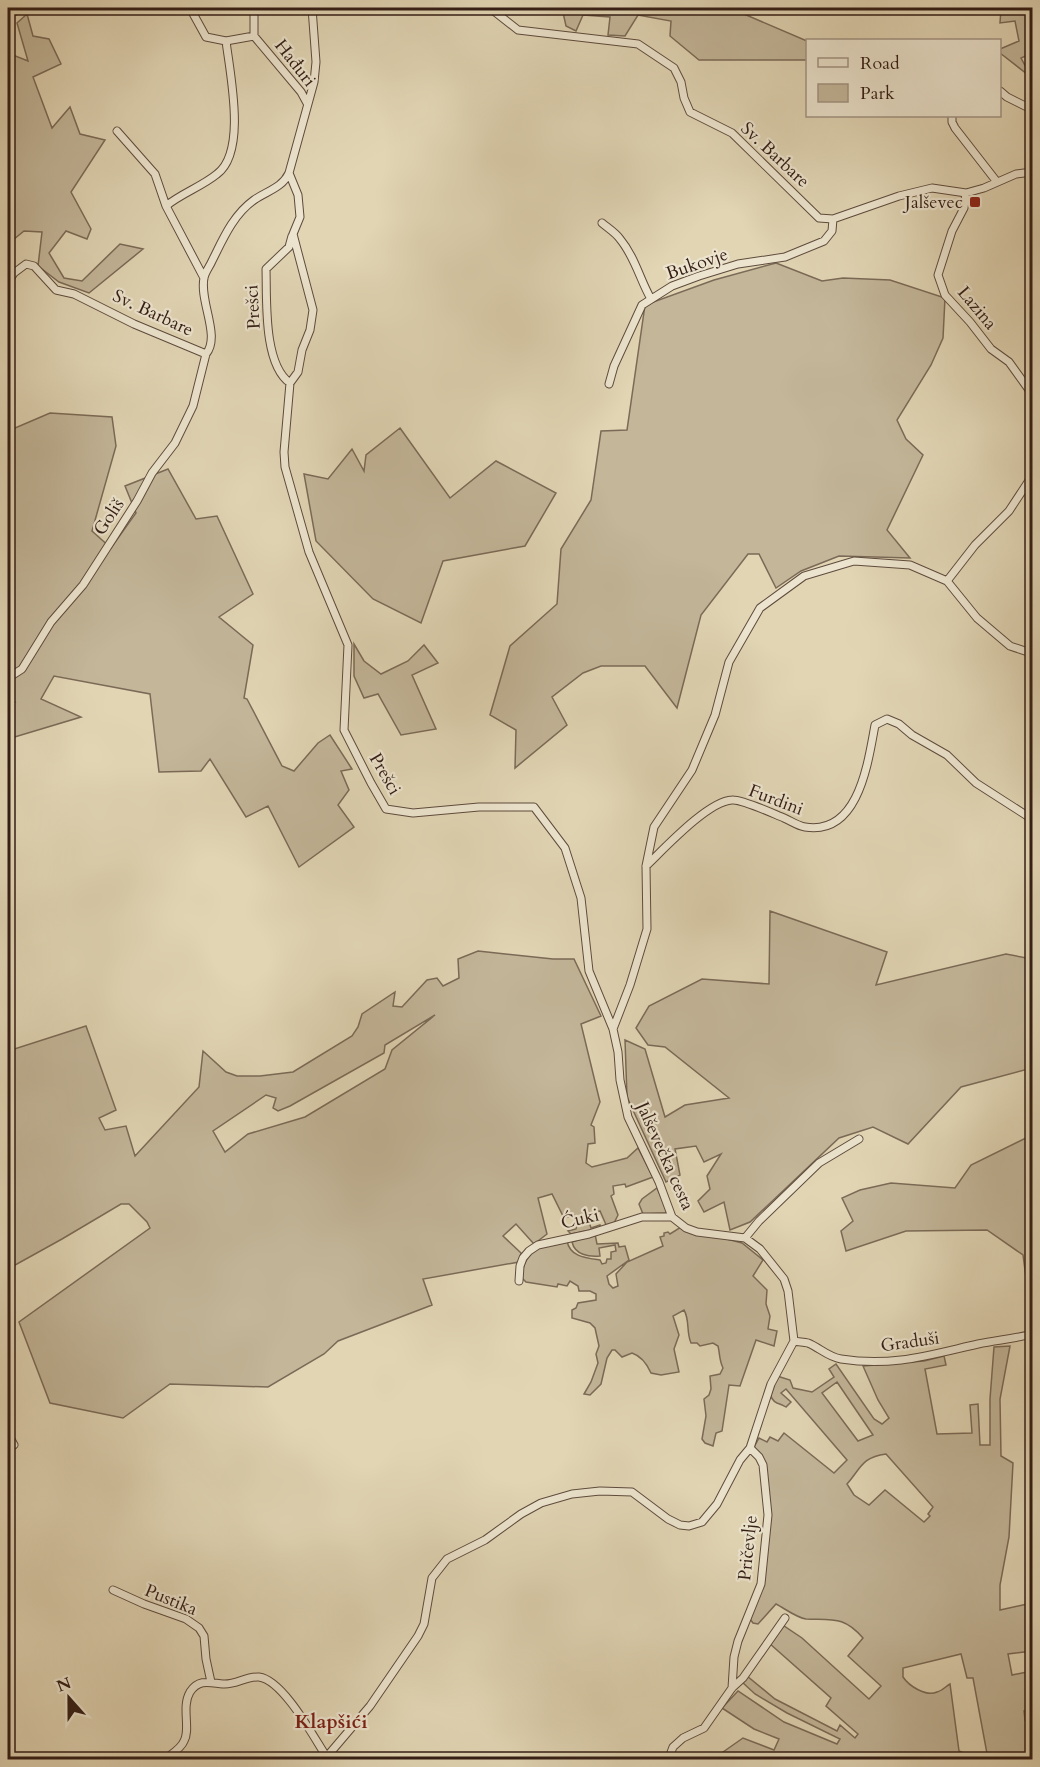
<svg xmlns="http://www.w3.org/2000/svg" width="1040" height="1767" font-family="Cardo,serif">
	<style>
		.green { fill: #c3b699; stroke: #7b6a57; stroke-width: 1.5; fill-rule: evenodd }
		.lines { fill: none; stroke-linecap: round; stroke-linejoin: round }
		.minor-casing { stroke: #5e4b3d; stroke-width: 9 }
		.minor { stroke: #ece4ce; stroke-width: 7 }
		.poi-dot { fill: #8f2418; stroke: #ece4ce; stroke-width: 2 }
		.labels { text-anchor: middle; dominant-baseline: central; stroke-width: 4.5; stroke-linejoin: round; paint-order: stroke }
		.street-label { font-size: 18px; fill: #331d15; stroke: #ece4ce }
		.poi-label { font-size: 18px; fill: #331d15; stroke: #ece4ce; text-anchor: end }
		.neighbourhood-label { font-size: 20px; font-weight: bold; fill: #7a1f14; stroke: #ece4ce }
	</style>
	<rect width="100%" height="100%" fill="#e1d5b4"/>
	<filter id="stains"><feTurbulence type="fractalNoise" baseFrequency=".00333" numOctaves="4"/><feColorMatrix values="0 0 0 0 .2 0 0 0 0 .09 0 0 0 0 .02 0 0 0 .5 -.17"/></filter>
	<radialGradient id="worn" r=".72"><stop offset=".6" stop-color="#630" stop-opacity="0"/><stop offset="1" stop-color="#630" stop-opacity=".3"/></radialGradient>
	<!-- green -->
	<path class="green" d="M562,8h168l77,33v19h-108l-29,-24 1,-15 -33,-6 -13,21 -17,-1 2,-18 -27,-2 -7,16 -10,-5z
		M999,8h33v45l-11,5 11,20 -32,-25v-4l19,-8 -4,-20 -15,2 1,-14z
		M27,14l6,22 16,3 12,25 -28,13 19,51 18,-21 10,27 25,6 -34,52 20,37 -4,10 -21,-8 -17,22 15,25 18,3 38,-37 23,5 -54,44 -30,-11 -21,-16 4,-34 -18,-1 -16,13v-191l20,8 -11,-38z
		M776,263l46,18 21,-3 47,2 55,18 -2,40 -12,27 -34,55 9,19 17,16 -36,75 23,28 -71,-2 -38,15 -25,17 -17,-34h-11l-47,61 -24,93 -32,-42h-44l-18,7 -31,24 15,28 -52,43 1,-38 -26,-15 20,-69 47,-42 4,-55 30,-49 10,-69 26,-1 18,-125 69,-25z
		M50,413l62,4 4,29 -24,85 19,17 25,-35 -11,-27 43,-17 28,50 21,-3 36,78 -34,23 34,28 -9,53 3,1 35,67 12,5 24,-28 12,-8 22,34 -11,2 8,19 -11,15 16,22 -55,40 -31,-61 -22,11 -36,-58 -9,12 -42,1 -9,-78 -96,-18 -13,23 40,18 -73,22v-34l7,-3 -7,-5v-266z
		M400,428l50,70 46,-37 60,32 -31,53 -82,15 -22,62 -48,-24 -57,-58 -12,-67 24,5 24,-30 12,22 2,-16z
		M354,644l10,17 17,13 27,-13 16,-16 14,18 -26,12 24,54 -35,6 -23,-41 -14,4 -10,-22z
		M770,911l117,41 -11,33 130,-31 26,5v109l-71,19 -53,57 -35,-17 -34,11 -89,84 -20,8 -6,-28 -20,10 -6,-11 12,-12 -3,-13 14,-22 -17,8 -8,-16 -21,3 5,26 -14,7 -39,-85 -2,-57 20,9 20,68 20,-12 44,-7 -64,-51 -17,-2 -12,-17 13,-22 53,-27 67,5z
		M478,951l75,8h21l27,57 -20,8 19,78 -9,23 3,2 1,16 -7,1 -2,19 6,4 35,-9 11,-10 15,29 -27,10 -1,-3 -12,2 1,8 -3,2 7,19 -4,8 -7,4 -7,-16 -13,4 4,13 9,-3 1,3 -30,6 -3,-3 8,-2 2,-10 -3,1 -1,-5 -10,3 -12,-24 -14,4 9,36 -13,10 -18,-20 -13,12 18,17 -2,9 -96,17 9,26 -94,36 -14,13 -56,33 -98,-3 -47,34 -73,-15 -31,-81 131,-94 -3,-6 -18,-18h-8l-59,35 -54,30v-218l78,-25 30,84 -17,8 6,12 21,-4 9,30 64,-69 4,-36 23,21 11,4h23l33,-4 59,-36 6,-9 4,-13 33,-22 -2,14 9,1 25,-27 10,-2 6,8 16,-8 -1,-19zM435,1015l-43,35 -7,19 -80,48 -57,17 -23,18 -12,-21 53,-36 10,3 -3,10 5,3 12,-5 94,-53 1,-8z
		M1032,1135v163l-3,2 -6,-45 -36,-25 -81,1 -60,20 -5,-20 12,-10 -11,-23 18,-8 31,-7 64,5 16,-23z
		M657,1188l11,25 -25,1 -4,-10 3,-5z
		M681,1227l61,16 21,17 -10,16 14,14 -1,14 4,12 -2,13 9,2 -3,15 -18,-6 -16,46 -11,-1 -7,46 -6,2 -3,13 -8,-3 -3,-4 4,-23 -2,-17 5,-4 2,-6 -1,-13 10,-2 3,-6c-4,-8 -3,-14 -5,-22l-5,-3 -13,3 -3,-3h-6c-5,-11 -1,-23 -7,-33l-11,6 6,19 -5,14 5,23 -18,3 -10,-2c-4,-9 -10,-17 -19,-20l-10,4 -7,-7h-3l-5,8 -6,26 -11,11 -6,-1 7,-12 7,-19 -2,-9 3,-8 -4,-18 -5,-5 -18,-5v-8l4,-2 2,-5 18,-3v-6l-6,-3h-11l-1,-5 -8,-5 -3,5 -9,-2 -1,3 -31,-5 -5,-5c6,-31 18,-31 46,-36 3,16 19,17 33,19l2,4 4,-1 1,-4h4v-7l5,-1 -1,-6 -16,3 1,8c-11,1 -25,-1 -28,-14l3,-1 20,-7 2,10 21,-1 1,4 6,-1 4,14 -22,16 2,8 4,4 5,-2 -2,-12 11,-12 36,-16 -3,-9 4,-1v-3l4,-1 2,2z
		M1010,1346l-10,53 1,57 12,7 -4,74 -9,48v25l32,-7v48l-24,3 4,21 20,-4v39l-8,1 1,9h7v39h-44l-15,-81h-6l-6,-24 -58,14v9c6,9 23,20 34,15 5,-1 9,-6 13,-8l9,67 3,1 4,7h-236l-7,-7 20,-14 31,12 5,-11 -25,-10 -32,-21 16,-17 46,31 53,22 3,-5 -53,-26 -32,-19 -13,-12 5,-6 28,23 62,32 3,-6 15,13 3,-4 -32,-28 5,-8 -62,-55 15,-17 18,12 67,61 12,-13 -33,-30 15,-18c-19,-22 -30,-18 -57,-19 -9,-1 -22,-11 -30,-15l-18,20 -5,-1 -3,-4 15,-62v-87l-12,-21 6,-11 8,4 3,-5 8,4 6,-8 50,40 13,-13 -61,-71 -5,4 10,9 -5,5c-3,-2 -6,-3 -9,-4 -12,-6 -4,-19 0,-27l13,4 3,8 19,4 22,-15 -5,-8 7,-5 38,55 8,5 7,-6 -11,-18 -15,-34 61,-5 20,-5 2,9 -21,4 12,65 35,-1 -2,-28 8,-1 2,41h10v-46l4,-52zM837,1382l36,53 -15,6 -36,-48zM886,1454l47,53 -5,7 2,2 -6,6 -39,-32 -16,15 -15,-10 -7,-11c14,-16 15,-27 39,-30z"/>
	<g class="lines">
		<defs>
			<path id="minor" d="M190,8l16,29 20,4c4,33 21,111 -9,133 -16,13 -35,19 -51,32l38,72
				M254,8v28l47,56 6,11
				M490,8l28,22 120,14 36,24 7,14 3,16 6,14 42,21 87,85 14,1 66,-23 33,-8 34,5 18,-5 32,-14 16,-2
				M8,15l13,-7
				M226,41l28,-5
				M1000,91l7,6 20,10 5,-2
				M952,116v6l3,6 42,54
				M117,131l38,43 11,32
				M289,173l9,22 2,22 -7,17 20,76 -3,20 -8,20 -4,22 -8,11 -6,69 1,15 24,85 39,93 -4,85 27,53 15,26 27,4 66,-6h55l31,41 16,50 8,73 24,58 5,23 2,28 8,37 31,65 13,35 14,11 11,4 48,6 15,11 24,30 4,12 6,50 -23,43 -21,64 -10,12 -23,44 -15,18 -13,4 -9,-1 -12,-6 -36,-27 -32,-1 -28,3 -31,9 -20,11 -36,26 -38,19 -15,19 -8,46 -6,12 -48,70 -46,54
				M966,193l-2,15 -12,23 -14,44 7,20 25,27 21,27 18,13 23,32
				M602,223c6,5 14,10 18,16 15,18 20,41 31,60
				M8,282l6,-9 12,-9 8,2 22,24 18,4 60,30 72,30c15,-18 -7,-53 -2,-76 1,-6 6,-12 8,-17 11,-22 21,-46 42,-61 13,-9 28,-12 35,-27l25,-91 2,-20 -4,-54
				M290,383c-27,-19 -23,-84 -24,-114l23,-22 3,-11
				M609,384l5,-18 28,-61 30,-19 27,-10 39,-12 47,-7 39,-16 8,-10 1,-12
				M947,581l28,-36 34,-34 23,-35
				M8,678l14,-9 29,-47 32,-37 54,-84 15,-28 23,-30 18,-37 13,-52
				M646,866c18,-17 62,-65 86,-66 10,-1 42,14 52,18 7,3 14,8 21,9 54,9 63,-65 70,-102l12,-6 12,5 13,11 35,20 29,28 56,36
				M613,1029l17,-44 17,-56 -1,-63 8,-39 38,-57 23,-55 14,-53 31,-54 44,-32 50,-15 56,4 37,16 30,37 33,28 18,6 4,5
				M745,1238l14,-17 60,-58 40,-24
				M519,1281l1,-15 3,-8 6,-7 9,-6 51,-11 53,-17h30
				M794,1341c5,1 10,1 14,2 12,5 20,14 33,16 52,8 88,-4 137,-15 18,-4 36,-5 54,-10
				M8,1434l6,11
				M113,1590l31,14 42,15 13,9 5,8 2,23 5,23
				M732,1688l2,-31 4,-16 23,-57 7,-69 -5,-50 -4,-8 -9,-9
				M164,1760c7,-6 17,-11 20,-19 7,-12 -3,-34 6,-49 9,-14 21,-9 33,-8 13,1 23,-8 36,-7 24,3 54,59 67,79
				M671,1760l-1,-5 3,-8 10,-9 21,-10 28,-40 11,-10 42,-60"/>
		</defs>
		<!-- minor casing -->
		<use href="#minor" class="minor-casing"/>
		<!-- minor -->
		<use href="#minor" class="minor"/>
	</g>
	<!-- markers -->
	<rect class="poi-dot" x="969" y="196" width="12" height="12" rx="3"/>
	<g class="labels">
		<!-- street labels -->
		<g class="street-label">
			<text transform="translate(295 63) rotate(52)">Hađuri</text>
			<text transform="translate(775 155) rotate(43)">Sv. Barbare</text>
			<text transform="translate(697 264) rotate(-19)">Bukovje</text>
			<text transform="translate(253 307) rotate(-93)">Prešci</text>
			<text transform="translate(977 308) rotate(50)">Lazina</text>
			<text transform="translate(153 313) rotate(25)">Sv. Barbare</text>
			<text transform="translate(109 517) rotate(-57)">Goliš</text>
			<text transform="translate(385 774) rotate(60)">Prešci</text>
			<text transform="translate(776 800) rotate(21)">Furdini</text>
			<text transform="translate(665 1156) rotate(66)">Jalševečka cesta</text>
			<text transform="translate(580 1219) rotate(-13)">Ćuki</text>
			<text transform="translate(910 1342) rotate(-8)">Graduši</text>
			<text transform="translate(748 1548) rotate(-84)">Pričevlje</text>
			<text transform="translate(171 1600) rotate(22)">Pustika</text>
		</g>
		<!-- poi labels -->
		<g class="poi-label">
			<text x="963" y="202">Jalševec</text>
		</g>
		<!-- neighbourhood labels -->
		<g class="neighbourhood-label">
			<text x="331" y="1721">Klapšići</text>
		</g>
	</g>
	<!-- margin -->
	<rect width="1040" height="1767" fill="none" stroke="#e1d5b4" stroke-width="30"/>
	<rect x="9" y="9" width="1022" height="1749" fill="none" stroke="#331d15" stroke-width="3"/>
	<rect x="15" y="15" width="1010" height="1737" fill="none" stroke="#331d15" stroke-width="1.5"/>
	<!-- legend -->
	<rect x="806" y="39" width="195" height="78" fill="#ece4ce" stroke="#a29484" stroke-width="1.5"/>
	<rect x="818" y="58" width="30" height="9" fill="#ece4ce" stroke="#a29484" stroke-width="1.5"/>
	<text x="860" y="69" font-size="18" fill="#331d15">Road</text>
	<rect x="818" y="84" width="30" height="18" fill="#c3b699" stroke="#a29484" stroke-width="1.5"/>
	<text x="860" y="99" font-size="18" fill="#331d15">Park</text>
	<!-- north arrow -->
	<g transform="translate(69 1698) rotate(339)" stroke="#ece4ce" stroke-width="4.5" paint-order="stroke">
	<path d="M0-4.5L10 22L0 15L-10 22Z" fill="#331d15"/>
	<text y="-9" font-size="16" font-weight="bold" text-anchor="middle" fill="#331d15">N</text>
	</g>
	<rect width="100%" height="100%" filter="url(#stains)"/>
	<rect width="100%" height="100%" fill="url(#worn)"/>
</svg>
